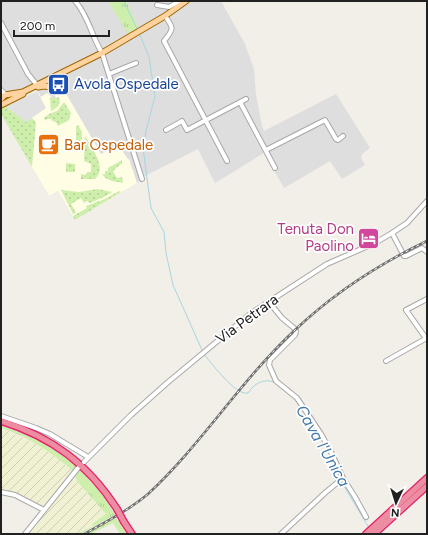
<svg xmlns="http://www.w3.org/2000/svg" width="428" height="535" font-family="Figtree,sans-serif">
	<style>
		.residential { fill: #dfdede }
		.education { fill: #fffee4 }
		.farmland { fill: url(#farmland-furrows) }
		.grass { fill: url(#grass-tufts) }
		.garden { fill: url(#garden-dots) }
		.parking { fill: #e1e1e1 }
		.lines { fill: none; stroke-linecap: round; stroke-linejoin: round }
		.stream { stroke: #a7d6e1; stroke-width: 1 }
		.minor-casing { stroke: #a8a8a8; stroke-width: 6 }
		.major-casing { stroke: #9f6600; stroke-width: 7 }
		.highway-casing { stroke: #e42069; stroke-width: 8 }
		.minor { stroke: #fff; stroke-width: 4 }
		.major { stroke: #ffd3a0; stroke-width: 5 }
		.highway { stroke: #ec8da1; stroke-width: 5.5 }
		.rail-casing { stroke: #6f6f6f; stroke-width: 2.5 }
		.rail { stroke: #fff; stroke-width: 1; stroke-dasharray: 3; stroke-linecap: butt }
		.highway-bridge-casing { stroke: #e42069; stroke-width: 8; stroke-linecap: butt }
		.highway-bridge { stroke: #ec8da1; stroke-width: 5.5 }
		.labels { text-anchor: middle; dominant-baseline: central; stroke-width: 3.5; stroke-linejoin: round; paint-order: stroke }
		.transit-label { font-size: 15px; fill: #164399; stroke: #fff; text-anchor: start }
		.food-label { font-size: 15px; fill: #c56008; stroke: #fff; text-anchor: start }
		.hotel-label { font-size: 15px; fill: #b23c85; stroke: #fff; text-anchor: end }
		.street-label { font-size: 15px; fill: #212121; stroke: #fff }
		.water-label { font-size: 16px; font-style: italic; fill: #4278a7; stroke: #fff }
	</style>
	<defs>
		<pattern id="farmland-furrows" width="10" height="10" patternUnits="userSpaceOnUse"><rect width="10" height="10" fill="#f0f1d3"/><path d="M-1 1l2-2M0 10L10 0M9 11l2-2" fill="none" stroke="#ceceb5"/></pattern>
		<pattern id="grass-tufts" width="24" height="20" patternUnits="userSpaceOnUse"><rect width="24" height="20" fill="#ceeeac"/><path d="M3 7l-1-3M5 7V3M7 7l1-3M15 17l-1-3M17 17v-4M19 17l1-3" fill="none" stroke="#b1cc94"/></pattern>
		<pattern id="garden-dots" width="8" height="8" patternUnits="userSpaceOnUse"><rect width="8" height="8" fill="#ceeeac"/><path d="M2 2h.1M6 6h.1" fill="none" stroke="#b1cc94" stroke-width="1.8" stroke-linecap="round"/></pattern>
	</defs>
	<rect width="100%" height="100%" fill="#f2eee8"/>
	<!-- residential -->
	<path class="residential" d="M1,1h220l24,43 9,25 2,26 6,31 2,5 72,-37 34,54 -8,6 -1,4 4,7 -23,14 -12,-18 -46,27 -20,-35 -49,30 -17,-34 -55,28 -6,6 -62,37 -17,-29 -9,5 -48,-82z"/>
	<!-- education -->
	<path class="education" d="M37,90l4,7 6,-4 7,6 2,-1 -1,-3 9,-5 37,64 17,-9 10,14h1l8,24 -62,37 -17,-29 -9,5 -48,-82v-6z"/>
	<!-- farmland -->
	<path class="farmland" d="M1,428l31,14 15,8 26,21 -6,7 -3,-1 -2,1 3,3 -17,22h-3l1,2 -3,2 -27,-13 -15,-4z
		M75,475l2,6 29,33 -14,10 1,2 -17,8h-49z"/>
	<!-- grass -->
	<path class="grass" d="M108,1h18c4,10 9,17 12,27l-5,4 -2,-2 -2,1 1,2 -2,1z
		M1,426c29,8 53,22 76,41l-4,4c-21,-18 -45,-35 -72,-43z
		M80,469l24,28 11,18 -35,19h-4l17,-8 -1,-2 14,-10 -29,-33 -2,-6z
		M116,518l11,16h-7l-7,-11 -22,11h-5z"/>
	<!-- garden -->
	<path class="garden" d="M52,97l2,2 5,-2 1,6 -4,5 -5,3 -1,-13z
		M64,102l7,11 -2,7 -11,6 -2,-4 -4,-1 -1,-2h-4l-2,2 -1,-3 5,-4 8,-3z
		M8,105v3l16,12 2,2 6,-4 4,5 -4,44 -31,-53v-6z
		M78,125l4,7 -1,18h-5v-23z
		M85,136c6,11 23,32 10,43h-14v-5l5,1 1,-3h4v-8l-7,-3z
		M122,160v3l-9,8 4,7 5,-1 1,6c-8,-2 -16,-1 -21,-9h3v-3h3v-3z
		M66,163l9,1v8h-9z
		M98,189l14,3 -8,5 -14,6 -3,-2 -3,2 -3,-5 -10,6 5,9 -3,1 -12,-24 18,2z
		M119,191l2,1 -46,28 -2,-4 14,-8 -1,-2 19,-7z"/>
	<!-- parking -->
	<path class="parking" d="M37,91l9,17 -20,14 -18,-14v-3z"/>
	<g class="lines">
		<!-- stream -->
		<path class="stream" d="M124,1l14,30
			M139,33l10,24 6,39 -9,35 -3,17 8,60 13,24 2,21 7,32 29,65
			M204,354c7,9 32,42 44,39 6,-9 15,-15 26,-11
			M334,464l6,14
			M341,481l28,47"/>
		<defs>
			<path id="minor" d="M75,1c13,14 17,36 27,52l40,126
				M157,5l12,2 11,-6
				M165,16c9,12 9,13 -1,25l63,120
				M1,23l27,51 9,11
				M109,74l27,-11
				M1,90l5,5
				M240,102l35,66
				M166,130l16,-9 5,9 59,-31
				M266,150l59,-30 11,19 2,1 5,-4
				M392,233l12,23h2l16,-8 5,4
				M269,302l13,16 12,10 2,3 -1,4 -25,25 -1,5 7,16 21,17 24,36 11,20 11,24 12,19 11,20
				M386,361l39,-22v-2l-19,-27 21,-11
				M1,416l35,12 14,6 38,23
				M84,462l47,-47 36,-32 83,-69 77,-50 48,-21 17,-10 15,-10 20,-22
				M1,492l14,3 29,15
				M25,534l53,-66
				M281,534l45,-42 17,-14"/>
			<path id="major" d="M38,87l6,-1 7,1 6,-9 4,-3
				M1,99l4,-4 18,-3 79,-39 63,-37 21,-15
				M1,105l22,-11"/>
			<path id="highway" d="M1,421c51,16 87,43 116,88
				M124,522l8,12
				M366,534l61,-56
				M374,534l53,-48"/>
		</defs>
		<!-- minor casing -->
		<use href="#minor" class="minor-casing"/>
		<!-- major casing -->
		<use href="#major" class="major-casing"/>
		<!-- highway casing -->
		<use href="#highway" class="highway-casing"/>
		<!-- minor -->
		<use href="#minor" class="minor"/>
		<!-- major -->
		<use href="#major" class="major"/>
		<!-- highway -->
		<use href="#highway" class="highway"/>
		<defs>
			<path id="rail" d="M84,534c22,-12 45,-24 64,-40 54,-50 93,-114 147,-164 39,-37 84,-66 132,-89"/>
		</defs>
		<!-- rail casing -->
		<use href="#rail" class="rail-casing"/>
		<!-- rail -->
		<use href="#rail" class="rail"/>
		<defs>
			<path id="highway-bridge" d="M117,509l7,13"/>
		</defs>
		<!-- highway-bridge casing -->
		<use href="#highway-bridge" class="highway-bridge-casing"/>
		<!-- highway-bridge -->
		<use href="#highway-bridge" class="highway-bridge"/>
	</g>
	<!-- icons -->
	<defs>
		<symbol id="bus-square" viewBox="-11 -11 22 22"><rect x="-9" y="-9" width="18" height="18" rx="4" fill="#1a4fb4" stroke="#fff"/><path d="M-5-6H5V4H4V6H2V4H-2V6H-4V4H-5ZM-3.5-4V0h7V-4ZM-3.5 1.2v1.5H-2V1.2ZM2 1.2v1.5H3.5V1.2Z" fill="#fff"/></symbol>
		<symbol id="cafe-square" viewBox="-11 -11 22 22"><rect x="-9" y="-9" width="18" height="18" rx="4" fill="#e8710a" stroke="#fff"/><path d="M-5.5-4.5H6V0H3Q3 3.5 0 3.5H-2.5Q-5.5 3.5-5.5 0ZM3-3.2v2h1.7v-2ZM-6 4.5H4V6H-6Z" fill="#fff"/></symbol>
		<symbol id="hotel-square" viewBox="-11 -11 22 22"><rect x="-9" y="-9" width="18" height="18" rx="4" fill="#d1479c" stroke="#fff"/><path d="M-6-4.5h1.5V1H6V5H4.5V3h-9V5H-6ZM-4 0a1.8 1.8 0 1 1 3.6 0ZM.5 0V-2.5h3Q6-2.5 6 0Z" fill="#fff"/></symbol>
	</defs>
	<g fill-rule="evenodd">
		<use href="#bus-square" x="46" y="72" width="25" height="25"/>
		<use href="#cafe-square" x="36" y="132" width="25" height="25"/>
		<use href="#hotel-square" x="356" y="226" width="25" height="25"/>
	</g>
	<g class="labels">
		<!-- transit labels -->
		<g class="transit-label">
			<text x="74" y="84">Avola Ospedale</text>
		</g>
		<!-- food labels -->
		<g class="food-label">
			<text x="64" y="145">Bar Ospedale</text>
		</g>
		<!-- hotel labels -->
		<g class="hotel-label">
			<text x="354" y="229">Tenuta Don<tspan x="354" dy="17">Paolino</tspan></text>
		</g>
		<!-- street labels -->
		<g class="street-label">
			<text transform="translate(247 319) rotate(-36)">Via Petrara</text>
		</g>
		<!-- water labels -->
		<g class="water-label">
			<text transform="translate(323 446) rotate(60)">Cava l'Unica</text>
		</g>
	</g>
	<!-- border -->
	<rect width="428" height="535" fill="none" stroke="#212121" stroke-width="4"/>
	<!-- north arrow -->
	<g transform="translate(396 503) rotate(184)" stroke="#ffffff" stroke-width="3" paint-order="stroke">
	<path d="M0-3L7 15L0 10L-7 15Z" fill="#212121"/>
	<text y="-6" font-size="11" font-weight="bold" text-anchor="middle" fill="#212121">N</text>
	</g>
	<!-- scale -->
	<path d="M14 30v6h95v-6" fill="none" stroke="#212121" stroke-width="2"/>
	<text x="20" y="30" font-size="12" fill="#212121" stroke="#ffffff" stroke-width="3" paint-order="stroke">200 m</text>
</svg>
